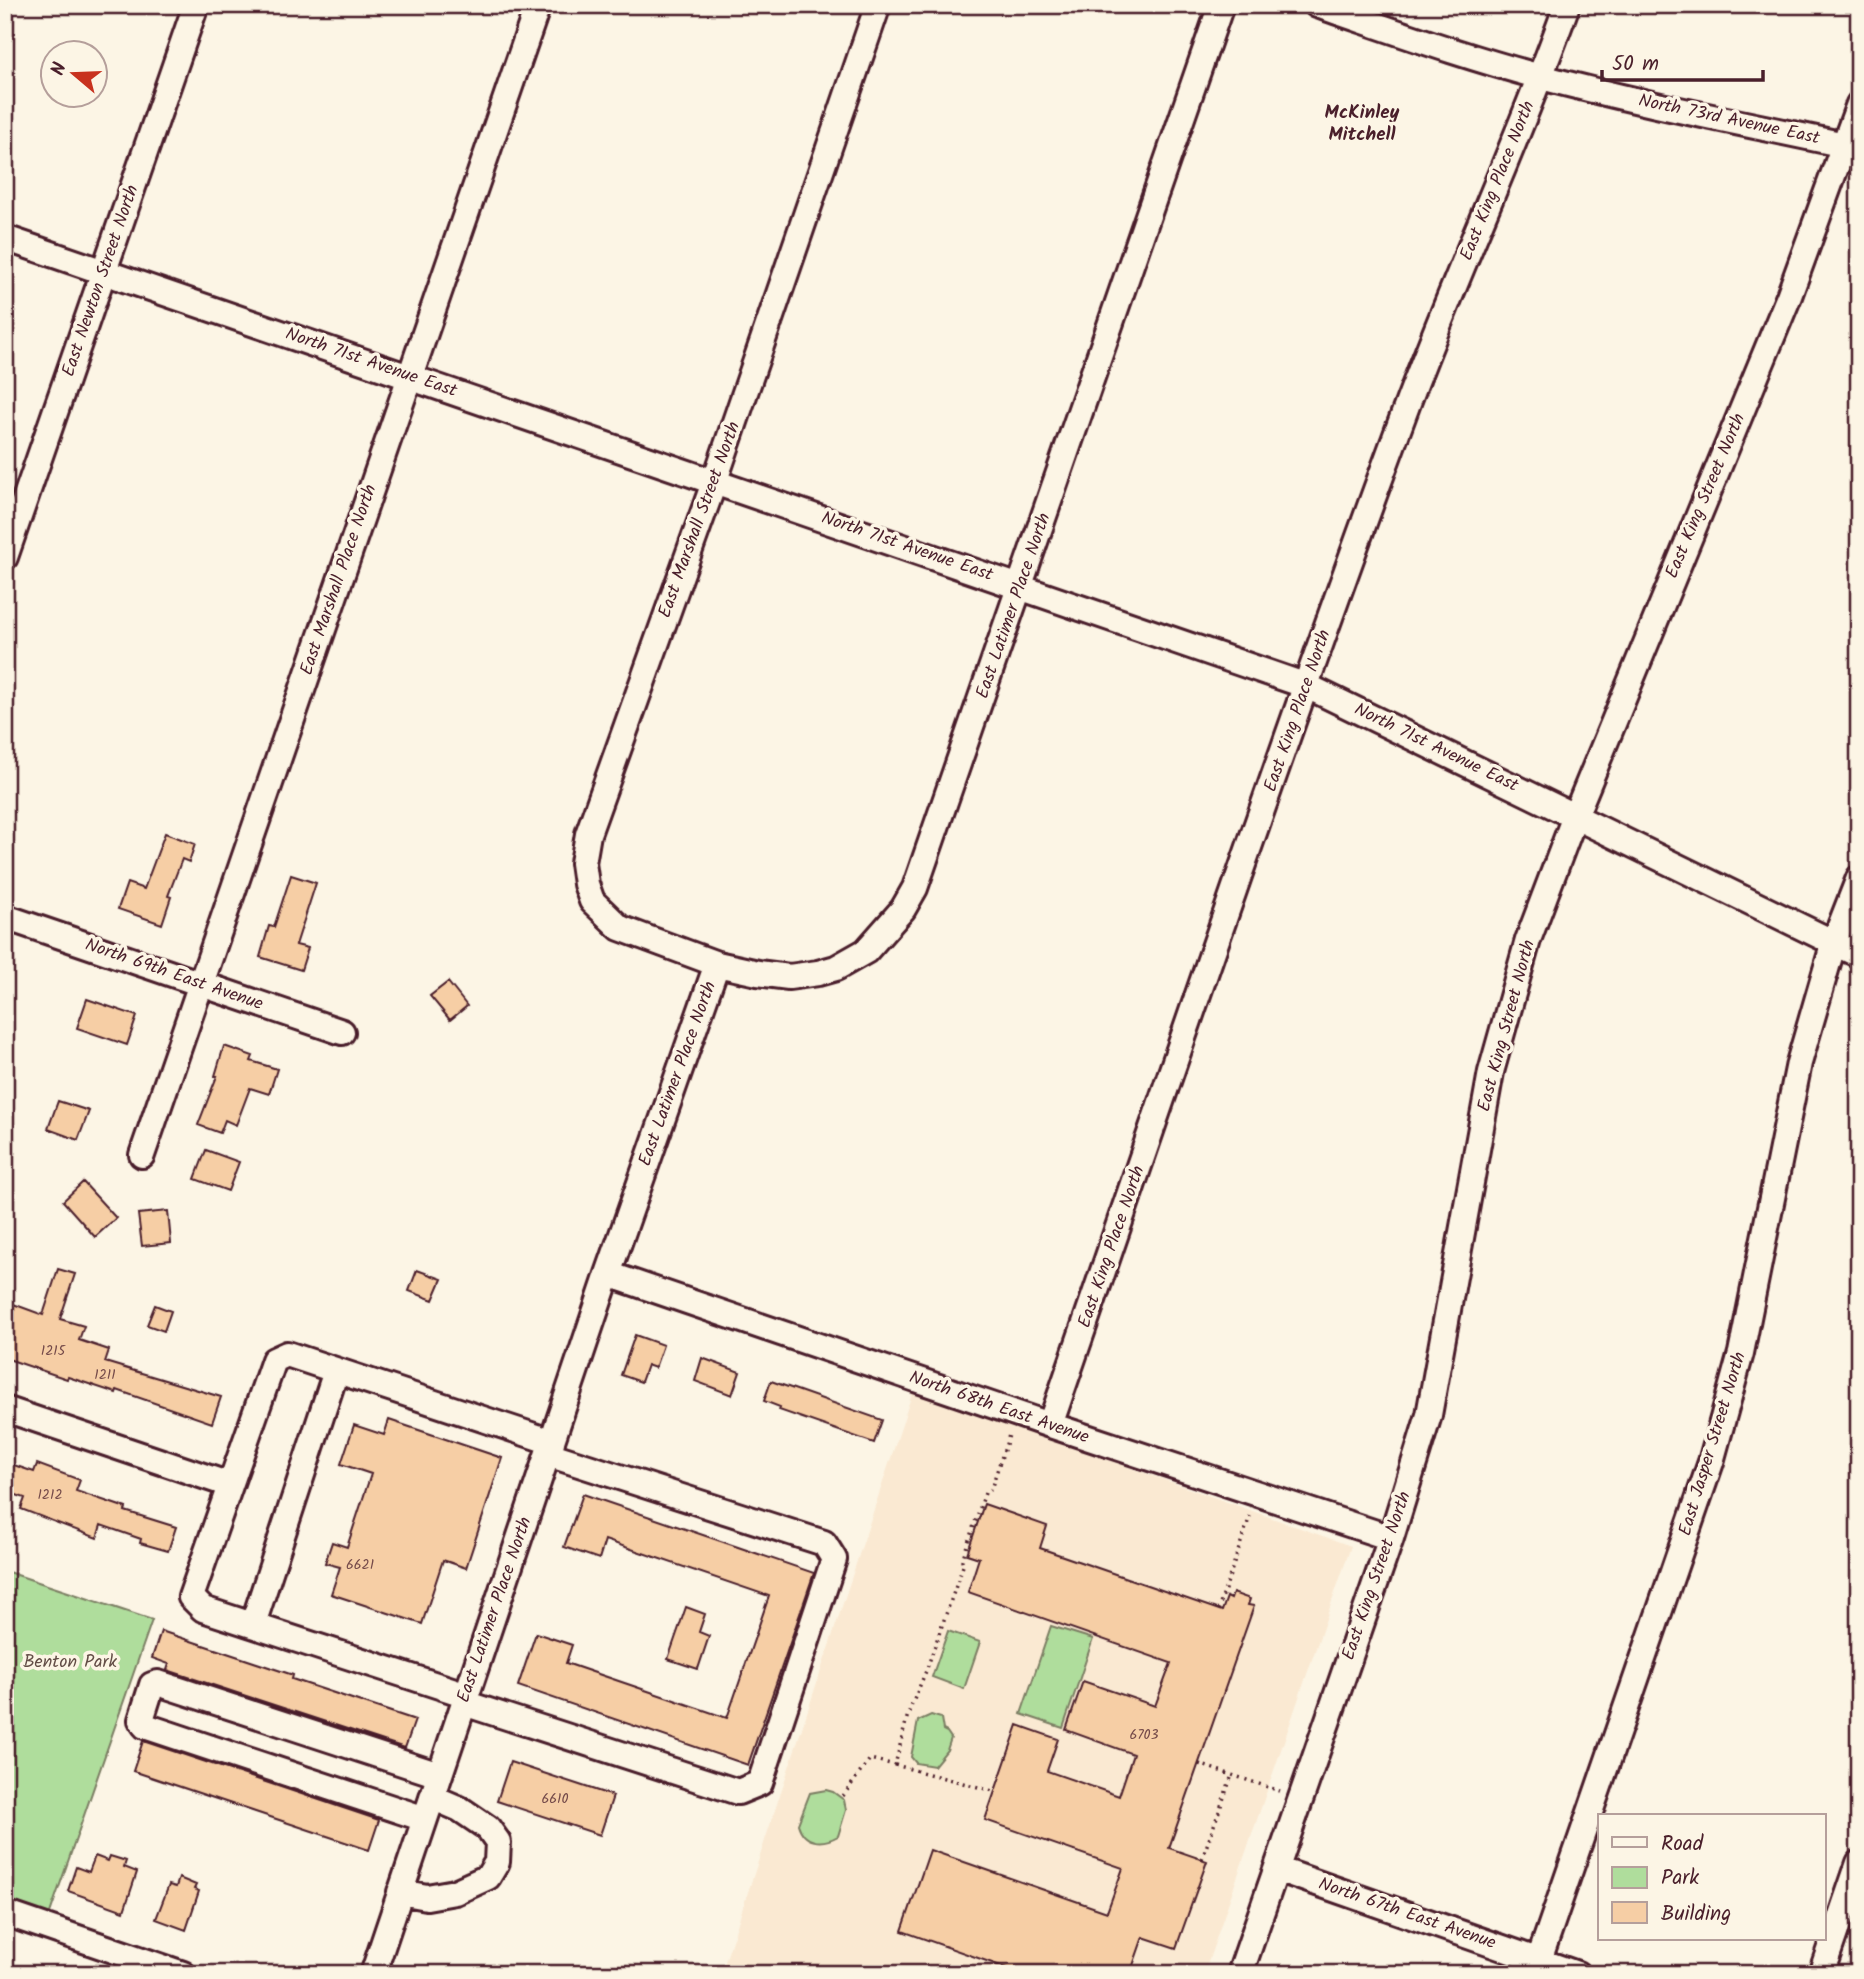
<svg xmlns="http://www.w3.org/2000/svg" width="1864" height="1979" font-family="Kalam,sans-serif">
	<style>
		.built { fill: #fae9d2 }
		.green { fill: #afdd9c; stroke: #7c7e64; stroke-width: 2 }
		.building { fill: #f6cea5; stroke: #4a1f2b; stroke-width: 2 }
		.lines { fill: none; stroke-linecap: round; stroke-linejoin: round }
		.minor-casing { stroke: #4a1f2b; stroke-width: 30 }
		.path { stroke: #4a1f2b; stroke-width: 3.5; stroke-dasharray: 2 5; stroke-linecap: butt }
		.minor { stroke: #fcf5e5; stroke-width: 24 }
		.labels { text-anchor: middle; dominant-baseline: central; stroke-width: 7; stroke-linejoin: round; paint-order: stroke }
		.number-label { font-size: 14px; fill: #754b4a }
		.street-label { font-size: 18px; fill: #4a1f2b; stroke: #fcf5e5 }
		.park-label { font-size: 18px; fill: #634e47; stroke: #fcf5e5 }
		.neighbourhood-label { font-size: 19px; font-weight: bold; fill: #4a1f2b; stroke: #fcf5e5 }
	</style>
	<rect width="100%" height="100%" fill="#fcf5e5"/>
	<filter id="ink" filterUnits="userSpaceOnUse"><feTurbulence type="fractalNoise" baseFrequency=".0143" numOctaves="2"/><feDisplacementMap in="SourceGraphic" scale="14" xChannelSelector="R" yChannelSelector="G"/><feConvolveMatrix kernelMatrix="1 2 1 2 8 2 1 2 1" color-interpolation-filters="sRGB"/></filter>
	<g filter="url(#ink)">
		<!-- built -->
		<path class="built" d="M913,1391l438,155 -147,428h-483z"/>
		<!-- green -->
		<path class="green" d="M5,1571l147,49 -104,299 -43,-15z
			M1051,1626l42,13 -30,89 -42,-14z
			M948,1631l32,11 -16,47 -32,-12z
			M931,1715l10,3 2,12 4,2 4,6 -4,12 -13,16 -18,-3 -5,-6 7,-36z
			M826,1790l7,2 11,8 2,10 -8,26c-16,9 -34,8 -40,-12l12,-31z"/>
		<!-- building -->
		<path class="building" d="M165,833l30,11 -6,18 -7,-3 -14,37 3,1 -9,27 -44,-15 9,-26 17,6z
			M291,875l25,8 -20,62 12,3 -7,22 -41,-13 9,-31 5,1z
			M448,982l19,24 -17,14 -20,-24z
			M87,999l50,17 -10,29 -50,-17z
			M224,1046l29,10 -2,5 26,8 -8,25 -19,-6 -14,37 -11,-5 -5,13 -22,-8 19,-49h-2z
			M58,1101l31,10 -11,29 -30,-11z
			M206,1150l33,12 -11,29 -33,-12z
			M83,1182l33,36 -21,19 -32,-36z
			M168,1211l3,32 -29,3 -4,-32z
			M58,1269l17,5 -15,45 24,7 -5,14 30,10 -4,12 116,35 -9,26 -95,-33 -1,3 -48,-16 -1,2 -62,-21v-57l38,14z
			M417,1270l25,9 -9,21 -24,-9z
			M155,1305l16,6 -7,20 -17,-6z
			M635,1335l28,10 -8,23 -8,-3 -6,17 -20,-7z
			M702,1358l38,14 -8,23 -37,-14z
			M771,1381l111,39 -8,23 -95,-33 1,-3 -16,-6z
			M389,1420l113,38 -36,110 -23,-8 -21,64 -91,-30 9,-27 -15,-4 7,-21 15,5 24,-73 -30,-10 13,-39 30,10z
			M5,1462l29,10 3,-8 43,16 -4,11 50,17 -1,3 51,16 -8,24 -28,-8 1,-4 -40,-14 -4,13 -76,-29 4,-11 -20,-7z
			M583,1494l231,79 -66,192 -230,-79 18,-53 36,12 -6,18 161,55 42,-122 -164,-56 -6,19 -35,-12z
			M984,1504l63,22 -7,22 182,63 5,-14 4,2 2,-6 17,6 -2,6 6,1 -85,242 38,13 -31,87 -33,-11 -13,37h-107l-121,-43 28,-81 177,62 16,-44 -138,-48 33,-95 40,14 -11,32 72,25 14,-42 -67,-24 17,-49 72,25 16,-43 -203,-71 11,-34 -12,-4z
			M686,1607l19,7 -6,18 10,4 -11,33 -30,-10z
			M161,1631l132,44 -1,4 123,41 -10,28 -238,-78 2,-6 -17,-6z
			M143,1741l236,79 -10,30 -236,-79z
			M510,1762l103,34 -13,39 -103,-34z
			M95,1856l13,5 2,-5 16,5 -2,6 13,5 -13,39 -56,-20 8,-24 13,5z
			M179,1878l17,7 -2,4 5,2 -13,39 -30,-11 13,-34 7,2z"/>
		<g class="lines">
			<defs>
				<path id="minor" d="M878,5l-163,475 -127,354 -5,29 3,21 6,17 28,27 97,36 41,9 31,4 29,-4 18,-5 30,-17 37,-42 12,-21 306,-883
					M1317,5c74,25 148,52 224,72 105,28 212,48 318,71
					M5,238l1302,448 552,269
					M5,557l191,-552
					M5,917l337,115
					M142,1155l396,-1150
					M608,1274l442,151 341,113
					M5,1409l225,76
					M1050,1425c118,-342 233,-685 359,-1025 50,-133 110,-261 158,-395
					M253,1624l83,-253
					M467,1695l-264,-86 -12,-12 83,-237 13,-6 265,88
					M464,1703l274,89 22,-9 74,-224 -10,-16 -276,-89
					M425,1819l-280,-93 -4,-6 11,-35 6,-2 281,92
					M1277,1869l300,105
					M400,1892l27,5 28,-5 33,-15 9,-15 1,-20 -10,-14 -28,-19 -28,-12
					M5,1913l178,61
					M1539,1960l172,-498 30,-109 58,-290 35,-121 25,-64
					M373,1974l235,-700 109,-310
					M1240,1974l151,-436 38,-123 62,-343 37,-132 47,-124 214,-520 70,-192
					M1821,1974l38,-111"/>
			</defs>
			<!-- minor casing -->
			<use href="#minor" class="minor-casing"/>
			<!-- path -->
			<path class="path" d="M1218,1610l32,-94
				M1199,1764l81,27
				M895,1765l98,26
				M843,1796l27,-37 25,6 13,-51 18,-43 37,-105 -1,-6 23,-67 6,-4 18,-54
				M1202,1859l30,-84"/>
			<!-- minor -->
			<use href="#minor" class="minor"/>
		</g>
	</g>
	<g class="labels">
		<!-- number labels -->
		<g class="number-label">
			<text x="53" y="1351">1215</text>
			<text x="105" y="1375">1211</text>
			<text x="50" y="1495">1212</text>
			<text x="360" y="1565">6621</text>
			<text x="1144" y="1735">6703</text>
			<text x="555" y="1799">6610</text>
		</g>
		<!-- street labels -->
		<g class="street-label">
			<text transform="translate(1729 120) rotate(12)">North 73rd Avenue East</text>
			<text transform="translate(1498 181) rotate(-68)">East King Place North</text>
			<text transform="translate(101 281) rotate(-71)">East Newton Street North</text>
			<text transform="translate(371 363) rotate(19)">North 71st Avenue East</text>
			<text transform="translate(1706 496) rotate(-67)">East King Street North</text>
			<text transform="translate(700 520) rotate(-70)">East Marshall Street North</text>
			<text transform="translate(907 547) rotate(19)">North 71st Avenue East</text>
			<text transform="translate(339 580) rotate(-71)">East Marshall Place North</text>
			<text transform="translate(1014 606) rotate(-71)">East Latimer Place North</text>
			<text transform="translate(1298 711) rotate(-71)">East King Place North</text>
			<text transform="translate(1436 748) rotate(26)">North 71st Avenue East</text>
			<text transform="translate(174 975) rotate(19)">North 69th East Avenue</text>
			<text transform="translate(1507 1026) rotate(-75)">East King Street North</text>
			<text transform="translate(678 1074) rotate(-70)">East Latimer Place North</text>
			<text transform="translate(1112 1247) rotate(-71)">East King Place North</text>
			<text transform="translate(999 1408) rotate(19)">North 68th East Avenue</text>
			<text transform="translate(1713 1444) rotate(-73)">East Jasper Street North</text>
			<text transform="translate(1377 1576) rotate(-71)">East King Street North</text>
			<text transform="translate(495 1610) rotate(-71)">East Latimer Place North</text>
			<text transform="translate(1407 1914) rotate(19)">North 67th East Avenue</text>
		</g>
		<!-- park labels -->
		<g class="park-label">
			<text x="70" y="1662">Benton Park</text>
		</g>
		<!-- neighbourhood labels -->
		<g class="neighbourhood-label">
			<text x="1362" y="113">McKinley<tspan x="1362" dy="22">Mitchell</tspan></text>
		</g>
	</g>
	<!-- margin -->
	<rect width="1864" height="1979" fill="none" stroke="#fcf5e5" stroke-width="28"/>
	<rect x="14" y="14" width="1836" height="1951" fill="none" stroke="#4a1f2b" stroke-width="2.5" filter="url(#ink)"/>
	<!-- legend -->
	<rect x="1598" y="1814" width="228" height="126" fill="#fcf5e5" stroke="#b59f9b" stroke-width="2"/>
	<rect x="1612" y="1837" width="35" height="10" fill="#fcf5e5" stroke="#b59f9b" stroke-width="2"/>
	<text x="1661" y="1850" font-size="21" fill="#4a1f2b">Road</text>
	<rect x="1612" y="1867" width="35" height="21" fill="#afdd9c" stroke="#b59f9b" stroke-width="2"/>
	<text x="1661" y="1884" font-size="21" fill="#4a1f2b">Park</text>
	<rect x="1612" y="1902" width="35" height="21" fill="#f6cea5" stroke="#b59f9b" stroke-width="2"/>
	<text x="1661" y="1920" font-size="21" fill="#4a1f2b">Building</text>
	<!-- north arrow -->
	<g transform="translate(74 74) rotate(289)"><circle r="33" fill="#fcf5e5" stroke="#b59f9b" stroke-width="2"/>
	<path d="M0-5L12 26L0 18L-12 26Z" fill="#c8321e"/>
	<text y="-10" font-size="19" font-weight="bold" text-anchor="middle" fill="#4a1f2b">N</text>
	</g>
	<!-- scale -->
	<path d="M1602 70v10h161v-10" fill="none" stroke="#4a1f2b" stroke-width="3.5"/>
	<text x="1612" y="70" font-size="21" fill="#4a1f2b" stroke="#fcf5e5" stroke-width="5" paint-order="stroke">50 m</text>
</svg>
